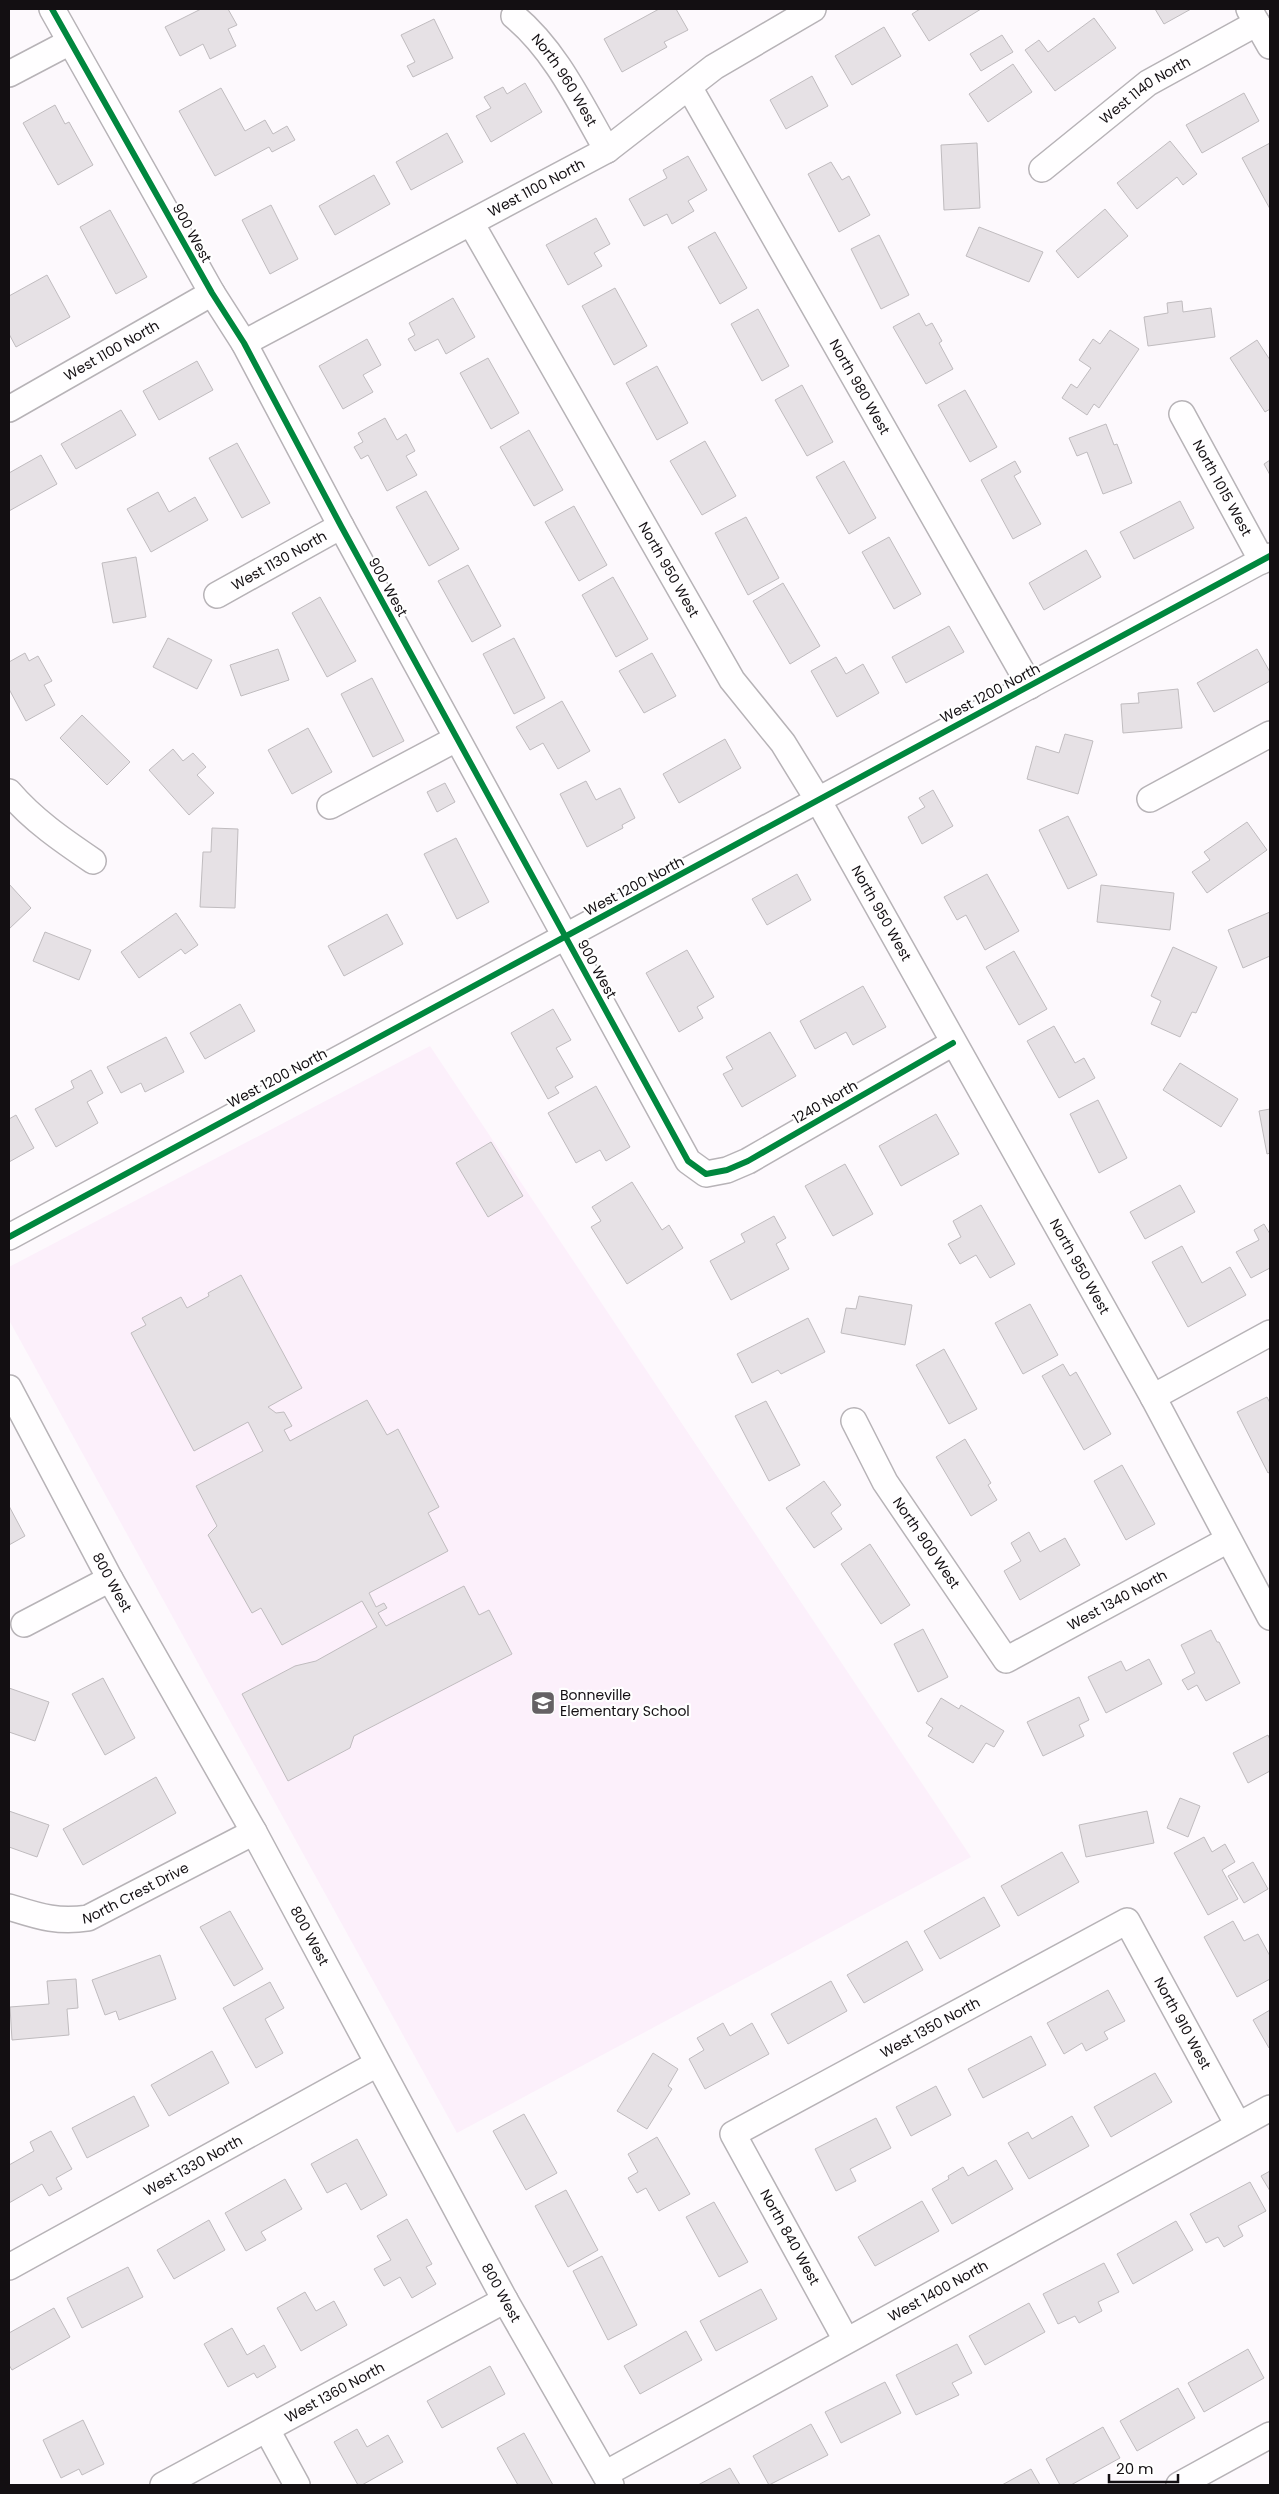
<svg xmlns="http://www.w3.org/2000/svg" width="1279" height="2494" font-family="Poppins,sans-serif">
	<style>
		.built { fill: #fcf0fb }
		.building { fill: #e6e1e5; stroke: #c0bcbf }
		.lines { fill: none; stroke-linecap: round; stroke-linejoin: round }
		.minor-casing { stroke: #b7b3b7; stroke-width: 28 }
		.minor { stroke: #fffeff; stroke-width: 25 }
		.cycleway-casing { stroke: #fff; stroke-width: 9 }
		.cycleway { stroke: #00873e; stroke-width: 6 }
		.labels { text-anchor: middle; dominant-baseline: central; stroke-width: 4.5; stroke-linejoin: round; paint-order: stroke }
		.street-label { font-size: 14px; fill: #130f12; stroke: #fff }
		.poi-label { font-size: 14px; fill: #130f12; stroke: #fff; text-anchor: start }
	</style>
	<rect width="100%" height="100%" fill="#fdf9fd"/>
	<!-- built -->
	<path class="built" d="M430,1046l541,811 -514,276 -448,-813v-53z"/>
	<!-- building -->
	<path class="building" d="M201,9h27l9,16 -9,4 8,17 -26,13 -7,-15 -23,12 -15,-29z
		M659,9h17l12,21 -24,12 3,5 -45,25 -18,-33z
		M920,9h61l-52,32 -17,-27z
		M1155,9h36l-27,15z
		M1094,18l22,30 -61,43 -30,-41 14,-10 9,12z
		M434,19l19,39 -40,19 -6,-11 8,-4 -14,-27z
		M884,27l17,29 -49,29 -17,-29z
		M1002,35l11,17 -32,19 -11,-17z
		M1013,64l19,28 -44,30 -19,-28z
		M812,76l16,30 -42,23 -16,-29z
		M525,83l17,29 -51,30 -15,-26 15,-8 -7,-11 19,-10 4,7z
		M221,88l24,43 20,-11 8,14 14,-8 8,14 -23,12 -3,-5 -54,29 -36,-65z
		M1244,93l15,28 -57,32 -16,-28z
		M55,105l10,19 4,-2 24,43 -35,20 -35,-62z
		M447,133l16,29 -52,28 -15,-28z
		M1170,141l27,33 -14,11 -6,-8 -40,32 -20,-26z
		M977,143l3,65 -36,2 -3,-65z
		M1270,143v66l-28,-51z
		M688,156l19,34 -19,11 6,10 -22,13 -5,-10 -23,12 -15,-27 38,-21 -4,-8z
		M831,162l11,18 7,-4 21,39 -31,17 -31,-58z
		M374,175l16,29 -55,31 -16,-29z
		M271,205l27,54 -28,15 -28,-54z
		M1105,209l23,27 -50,42 -22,-27z
		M110,210l37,67 -31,17 -36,-67z
		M596,218l14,26 -16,9 8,13 -34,19 -22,-40z
		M979,227l64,25 -14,30 -63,-26z
		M715,232l32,56 -27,16 -32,-57z
		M879,235l30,60 -28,14 -30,-60z
		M47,275l23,42 -54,30 -7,-13v-38z
		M615,288l32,58 -33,19 -32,-59z
		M453,298l22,39 -29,17 -8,-15 -23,12 -7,-12 7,-4 -6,-12z
		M1182,301l1,11 28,-4 4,29 -67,9 -4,-29 24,-4 -1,-10z
		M758,309l31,57 -27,15 -31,-57z
		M919,313l7,13 6,-3 10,18 -3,2 14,26 -27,15 -33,-57z
		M1110,330l29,19 -40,59 -5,-4 -7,11 -25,-17 9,-14 6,4 14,-20 -12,-8 14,-21 7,5z
		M367,339l14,26 -18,10 10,17 -30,17 -24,-43z
		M1257,340l13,20v49l-5,3 -35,-54z
		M488,358l31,55 -28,16 -31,-56z
		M197,361l16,29 -54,30 -16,-29z
		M657,366l31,57 -31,17 -31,-57z
		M802,385l31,57 -26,14 -32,-56z
		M965,390l32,57 -27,15 -32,-57z
		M121,410l15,25 -60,34 -15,-25z
		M385,418l12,22 9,-6 9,17 -9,5 11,19 -30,16 -19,-36 -7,4 -7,-12 9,-5 -5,-9z
		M1106,424l8,21 3,-1 15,39 -29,11 -16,-42 -10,4 -8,-18z
		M529,430l34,60 -29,16 -34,-59z
		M705,441l31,55 -34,19 -32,-54z
		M237,443l33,60 -28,15 -33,-60z
		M41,455l16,29 -48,27v-38z
		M1270,460v15l-6,-11z
		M844,461l32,57 -27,16 -33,-57z
		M1015,461l6,11 -7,4 27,48 -28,15 -32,-59z
		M426,491l33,58 -30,17 -33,-59z
		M158,492l11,20 26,-15 13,23 -57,32 -24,-43z
		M1180,501l14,27 -60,31 -14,-27z
		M574,506l33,59 -28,16 -34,-59z
		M746,517l33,61 -31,17 -33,-62z
		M889,537l32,57 -27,15 -32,-57z
		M1086,550l15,27 -57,33 -15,-27z
		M136,557l10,60 -33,6 -11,-60z
		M468,565l33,61 -29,16 -34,-61z
		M613,577l35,62 -32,18 -34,-62z
		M783,583l37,63 -30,18 -37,-63z
		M320,597l36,64 -29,16 -35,-64z
		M949,626l15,26 -58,31 -14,-26z
		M168,638l44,22 -15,29 -44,-22z
		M514,638l31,60 -31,16 -31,-60z
		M278,649l11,31 -48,16 -11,-31z
		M1257,649l13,23v9l-56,31 -17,-29z
		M25,653l4,8 9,-5 14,25 -8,4 11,20 -29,16 -17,-32v-27z
		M652,653l24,43 -32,17 -25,-42z
		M836,657l10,17 17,-10 16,29 -42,24 -26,-46z
		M372,678l32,63 -31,16 -32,-63z
		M1178,689l4,39 -59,5 -2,-29 18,-1 -1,-10z
		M562,701l28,50 -32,18 -15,-26 -13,7 -14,-23z
		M82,715l48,47 -23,23 -47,-47z
		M308,728l24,44 -40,22 -24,-44z
		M1065,734l28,7 -15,53 -51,-15 9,-33 23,7z
		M725,739l16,29 -62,35 -16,-29z
		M173,749l10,12 10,-8 13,14 -9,8 17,18 -25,22 -40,-45z
		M586,781l10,19 24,-12 15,30 -13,7 1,3 -36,19 -27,-53z
		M445,783l10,19 -18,10 -10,-20z
		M933,790l20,36 -31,18 -14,-27 17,-10 -6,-9z
		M1068,816l29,59 -29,14 -29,-59z
		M1247,822l20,28 -60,43 -15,-21 18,-12 -6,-8z
		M212,828l26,1 -3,79 -35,-1 3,-55h8z
		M456,838l33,64 -32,17 -33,-65z
		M797,874l14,26 -44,25 -15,-26z
		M987,874l32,57 -34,19 -19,-35 -9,5 -13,-23z
		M9,884l22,24 -22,21z
		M1101,885l73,8 -4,37 -73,-8z
		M1270,912v44l-27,12 -15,-38z
		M176,913l22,32 -13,9 -4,-5 -42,29 -18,-26z
		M387,914l16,30 -59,32 -16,-30z
		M45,932l46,18 -12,30 -46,-19z
		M1173,947l44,20 -21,46 -4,-1 -12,25 -29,-13 10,-23 -10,-5z
		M687,950l27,47 -17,10 6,11 -24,14 -33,-59z
		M1014,951l33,58 -28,16 -33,-58z
		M863,986l23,41 -33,18 -7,-13 -31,17 -15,-28z
		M240,1004l15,27 -50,28 -15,-26z
		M553,1009l18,31 -15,8 17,29 -18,10 4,6 -11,6 -37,-66z
		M1054,1026l21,37 9,-5 11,20 -36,20 -32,-57z
		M770,1032l26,44 -54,31 -19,-33 10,-5 -7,-12z
		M166,1037l18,35 -39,20 -4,-9 -20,10 -14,-26z
		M1180,1063l58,36 -17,28 -58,-37z
		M91,1070l12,23 -16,9 11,21 -42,24 -21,-38 39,-21 -3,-7z
		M596,1086l34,61 -24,14 -6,-11 -24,13 -28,-50z
		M1098,1100l29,58 -28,15 -29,-59z
		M1270,1109v44l-3,1 -8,-43z
		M936,1114l23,40 -58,32 -22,-40z
		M16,1115l18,33 -25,14v-43z
		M491,1142l32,54 -35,21 -32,-54z
		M845,1164l28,50 -40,22 -28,-50z
		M632,1182l30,48 7,-5 14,23 -56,36 -36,-57 10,-6 -9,-14z
		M1180,1185l15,27 -50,27 -15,-27z
		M981,1205l34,59 -25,14 -14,-23 -16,9 -12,-20 13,-7 -8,-16z
		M774,1216l12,22 -10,6 13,25 -58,31 -21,-39 35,-19 -4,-8z
		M1264,1224l6,10v34l-19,10 -15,-26 23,-12 -5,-10z
		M1182,1246l20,37 28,-16 16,28 -58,32 -36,-65z
		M241,1275l61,113 -34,19 8,6 8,-1 8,14 -8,4 6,11 77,-41 20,35 11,-6 41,78 -11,6 20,38 -79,42 7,14 8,-4 3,5 -9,5 8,13 78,-40 15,29 10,-5 23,44 -158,82 -4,12 -62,33 -46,-87 53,-28 21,-5 61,-34 -15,-26 -80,44 -21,-37 -9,5 -44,-78 9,-9 -21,-40 67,-35 -15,-29 -54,29 -63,-118 15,-8 -4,-7 39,-21 6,11 22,-12 -1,-3z
		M859,1296l53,9 -7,40 -64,-12 5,-25 10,1z
		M1030,1304l28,51 -35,19 -28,-51z
		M808,1318l17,34 -44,22 -3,-4 -26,13 -15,-29z
		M944,1349l33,60 -28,15 -33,-59z
		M1063,1364l7,12 6,-4 35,62 -27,16 -42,-74z
		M1267,1397l3,6v69l-2,1 -31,-61z
		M766,1401l34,64 -31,16 -34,-65z
		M965,1439l26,44 -3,2 9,15 -26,16 -35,-59z
		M1122,1465l33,59 -29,16 -32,-59z
		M824,1481l17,24 -10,8 11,16 -28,19 -28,-40z
		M9,1506l16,30 -16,9z
		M1029,1532l11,20 25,-14 15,27 -60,35 -16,-29 17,-10 -10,-18z
		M870,1544l40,61 -29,19 -40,-60z
		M923,1629l25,48 -30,15 -24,-48z
		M1211,1630l6,12h2l21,41 -34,18 -9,-16 -9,5 -6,-10 13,-7 -14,-28z
		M1149,1659l13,25 -56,29 -18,-36 33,-16 5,10z
		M103,1678l32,60 -30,17 -33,-61z
		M9,1688l40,14 -14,39 -26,-9z
		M1079,1697l10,23 -10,5 5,11 -41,20 -16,-34z
		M941,1698l18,11 2,-4 43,26 -10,16 -8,-4 -13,20 -45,-27 5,-8 -7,-5z
		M1268,1735l2,5v31l-22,12 -15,-30z
		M156,1777l20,36 -93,52 -20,-36z
		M1180,1798l20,8 -12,31 -21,-9z
		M9,1811l40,14 -12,32 -28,-10z
		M1147,1811l7,32 -68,14 -7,-32z
		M1204,1837l8,15 13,-8 10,18 -13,8 16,29 -30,16 -34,-62z
		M1062,1852l17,30 -61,34 -17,-30z
		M1253,1862l15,27 -24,14 -16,-27z
		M984,1897l16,29 -60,33 -16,-28z
		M230,1911l33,58 -29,17 -34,-59z
		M1233,1921l11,20 14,-7 12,22v23l-33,18 -33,-60z
		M907,1941l16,29 -59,33 -17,-28z
		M160,1955l16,44 -57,21 -3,-9 -11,4 -13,-35z
		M76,1979l2,29 -11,1 2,26 -57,5 -2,-33 39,-3 -2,-23z
		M831,1981l16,30 -59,33 -17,-30z
		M270,1982l14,26 -19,11 18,34 -27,15 -33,-60z
		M1108,1990l17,31 -21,11 4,7 -22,12 -4,-8 -18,11 -17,-31z
		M1270,2010v37l-1,1 -16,-28z
		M723,2023l7,13 22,-13 17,31 -64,35 -16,-30 15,-9 -7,-12z
		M1031,2036l15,29 -63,33 -15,-29z
		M212,2051l17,32 -60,33 -18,-31z
		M653,2053l25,16 -10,17 4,3 -25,40 -30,-18z
		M1155,2073l17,29 -61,35 -17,-30z
		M936,2086l15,29 -40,21 -15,-29z
		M134,2096l15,30 -62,32 -15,-30z
		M524,2114l33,59 -31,17 -33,-59z
		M1072,2116l17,30 -60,33 -21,-36 20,-11 4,7z
		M876,2118l15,30 -41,21 6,12 -20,10 -21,-42z
		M51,2131l21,38 -16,9 6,11 -13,7 -7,-12 -33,19v-38l25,-14 -4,-9z
		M657,2137l33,57 -31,17 -13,-23 -9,5 -9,-15 10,-6 -10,-18z
		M357,2139l30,56 -26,15 -15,-27 -19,10 -16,-29z
		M996,2160l17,29 -61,35 -20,-35 17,-10 -1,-3 15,-9 5,9z
		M1270,2171v20l-9,-15z
		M285,2179l17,30 -41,23 5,8 -20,11 -21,-38z
		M1250,2182l16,29 -28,15 5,10 -19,11 -6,-10 -12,6 -16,-29z
		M566,2190l32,60 -30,17 -33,-61z
		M922,2201l17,30 -64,35 -17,-29z
		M714,2202l34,60 -29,15 -33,-60z
		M407,2219l25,45 -6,3 10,17 -24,14 -12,-21 -16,9 -10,-17 17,-9 -14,-24z
		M209,2220l16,30 -51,29 -17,-29z
		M1176,2221l17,29 -60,34 -16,-30z
		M602,2256l35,69 -29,15 -35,-69z
		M1104,2263l15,29 -21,10 4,9 -23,12 -4,-7 -17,8 -15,-30z
		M128,2267l15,30 -61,31 -15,-30z
		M761,2289l16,30 -61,32 -16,-30z
		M305,2292l11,19 18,-10 13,24 -46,26 -24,-43z
		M1029,2303l16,29 -60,33 -16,-29z
		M54,2308l16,29 -58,33 -3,-5v-32z
		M232,2328l15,27 17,-10 12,22 -19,11 -3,-5 -26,14 -24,-43z
		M686,2331l16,29 -62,34 -16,-28z
		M957,2344l15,29 -20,10 7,12 -43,20 -20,-40z
		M1248,2349l16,29 -60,34 -16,-29z
		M490,2366l15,28 -63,34 -15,-27z
		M885,2382l16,31 -60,30 -16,-31z
		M1178,2388l17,30 -58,33 -17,-30z
		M83,2420l21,44 -22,11 -3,-6 -18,9 -18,-38z
		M811,2424l17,31 -59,30 -16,-29z
		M1103,2427l17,31 -49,27h-11l-14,-26z
		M357,2429l10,18 21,-12 15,27 -41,23h-4l-24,-43z
		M524,2433l29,52h-35l-21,-37z
		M730,2468l10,17h-42z
		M1031,2469l9,16h-38z"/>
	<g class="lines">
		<defs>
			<g id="minor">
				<path d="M52,9l160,284 32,50 97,183 347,635 18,13 21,-4 21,-9 205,-118"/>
				<path d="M1249,9l21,37"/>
				<path id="s1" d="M514,16c42,35 66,87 93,134"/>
				<path d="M9,74l61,-32"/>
				<path id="s2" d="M689,87l341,599"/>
				<path id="s3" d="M1042,169l106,-86 109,-60"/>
				<path id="s4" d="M471,223l261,457 51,63 35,57 335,597 117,220"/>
				<path id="s5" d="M244,343l363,-193 107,-83 99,-58"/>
				<path id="s6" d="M9,409l203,-116"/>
				<path id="s7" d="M1182,414l80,147"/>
				<path id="s8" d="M217,595l124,-69"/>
				<path d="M9,792c24,28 53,48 84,69"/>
				<path d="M1150,799l120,-65"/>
				<path d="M330,806l126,-67"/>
				<path d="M9,1237l1261,-681"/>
				<path id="s9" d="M9,1388l101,191 144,253 251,468 106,185"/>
				<path d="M1153,1397l117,-64"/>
				<path id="s10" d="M854,1421l31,61 121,178 222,-120"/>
				<path d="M24,1624l86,-45"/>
				<path id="s11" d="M9,1907c29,9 48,16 79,11l166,-86"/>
				<path id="s12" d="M9,2267l368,-203"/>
				<path id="s13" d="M846,2340l-113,-206 394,-213 111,204"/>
				<path d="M267,2430l30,55"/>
				<path id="s14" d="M605,2474l665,-366"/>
				<path id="s15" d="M163,2485l342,-185"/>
				<path d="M1179,2485l91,-50"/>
			</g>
		</defs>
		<!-- minor casing -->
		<use href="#minor" class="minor-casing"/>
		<!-- minor -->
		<use href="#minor" class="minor"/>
		<defs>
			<path id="cycleway" d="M52,9l160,284 32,50 97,183 347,635 18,13 21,-4 21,-9 205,-118
				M9,1237l1261,-681"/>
		</defs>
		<!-- cycleway casing -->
		<use href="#cycleway" class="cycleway-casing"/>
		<!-- cycleway -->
		<use href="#cycleway" class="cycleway"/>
	</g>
	<!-- icons -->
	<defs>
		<symbol id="school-square" viewBox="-11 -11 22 22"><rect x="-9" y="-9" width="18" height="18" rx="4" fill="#656164" stroke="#fff"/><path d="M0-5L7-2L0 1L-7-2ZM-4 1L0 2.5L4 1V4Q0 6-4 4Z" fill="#fff"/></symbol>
	</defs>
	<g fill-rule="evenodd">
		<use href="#school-square" x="529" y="1689" width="28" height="28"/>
	</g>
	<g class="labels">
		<!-- street labels -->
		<g class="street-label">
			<text stroke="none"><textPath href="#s1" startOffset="82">North 960 West</textPath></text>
			<text stroke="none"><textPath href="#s3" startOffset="130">West 1140 North</textPath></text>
			<text stroke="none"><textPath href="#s5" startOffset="331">West 1100 North</textPath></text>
			<text transform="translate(192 233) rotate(61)">900 West</text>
			<text stroke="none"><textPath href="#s6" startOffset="118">West 1100 North</textPath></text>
			<text stroke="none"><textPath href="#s2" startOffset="345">North 980 West</textPath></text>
			<text stroke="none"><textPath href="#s7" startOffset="84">North 1015 West</textPath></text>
			<text stroke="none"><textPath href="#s8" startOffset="71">West 1130 North</textPath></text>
			<text stroke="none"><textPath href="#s4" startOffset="399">North 950 West</textPath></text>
			<text transform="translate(388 587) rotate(61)">900 West</text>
			<text transform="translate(990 693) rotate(-28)">West 1200 North</text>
			<text transform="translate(634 886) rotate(-28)">West 1200 North</text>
			<text stroke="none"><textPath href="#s4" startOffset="804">North 950 West</textPath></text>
			<text transform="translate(597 969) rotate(61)">900 West</text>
			<text transform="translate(277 1078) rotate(-28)">West 1200 North</text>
			<text transform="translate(825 1102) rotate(-30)">1240 North</text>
			<text stroke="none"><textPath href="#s4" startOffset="1209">North 950 West</textPath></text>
			<text stroke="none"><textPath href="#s10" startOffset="142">North 900 West</textPath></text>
			<text stroke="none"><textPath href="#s9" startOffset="220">800 West</textPath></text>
			<text stroke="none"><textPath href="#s10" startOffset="410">West 1340 North</textPath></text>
			<text stroke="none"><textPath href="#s11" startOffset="134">North Crest Drive</textPath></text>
			<text stroke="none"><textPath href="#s9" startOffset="625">800 West</textPath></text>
			<text stroke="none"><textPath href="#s13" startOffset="799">North 910 West</textPath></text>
			<text stroke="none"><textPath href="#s13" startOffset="459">West 1350 North</textPath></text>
			<text stroke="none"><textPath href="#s12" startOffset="210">West 1330 North</textPath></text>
			<text transform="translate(790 2237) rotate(61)">North 840 West</text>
			<text stroke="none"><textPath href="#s14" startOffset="380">West 1400 North</textPath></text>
			<text stroke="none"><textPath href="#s9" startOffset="1030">800 West</textPath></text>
			<text stroke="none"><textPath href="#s15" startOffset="195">West 1360 North</textPath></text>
		</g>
		<!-- poi labels -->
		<g class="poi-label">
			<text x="560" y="1695">Bonneville<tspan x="560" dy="16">Elementary School</tspan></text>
		</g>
	</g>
	<!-- border -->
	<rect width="1279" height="2494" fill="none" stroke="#130f12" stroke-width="20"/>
	<!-- scale -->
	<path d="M1109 2474v8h69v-8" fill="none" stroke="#130f12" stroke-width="2.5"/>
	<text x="1116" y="2474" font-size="15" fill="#130f12" stroke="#ffffff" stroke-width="4" paint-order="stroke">20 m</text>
</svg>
